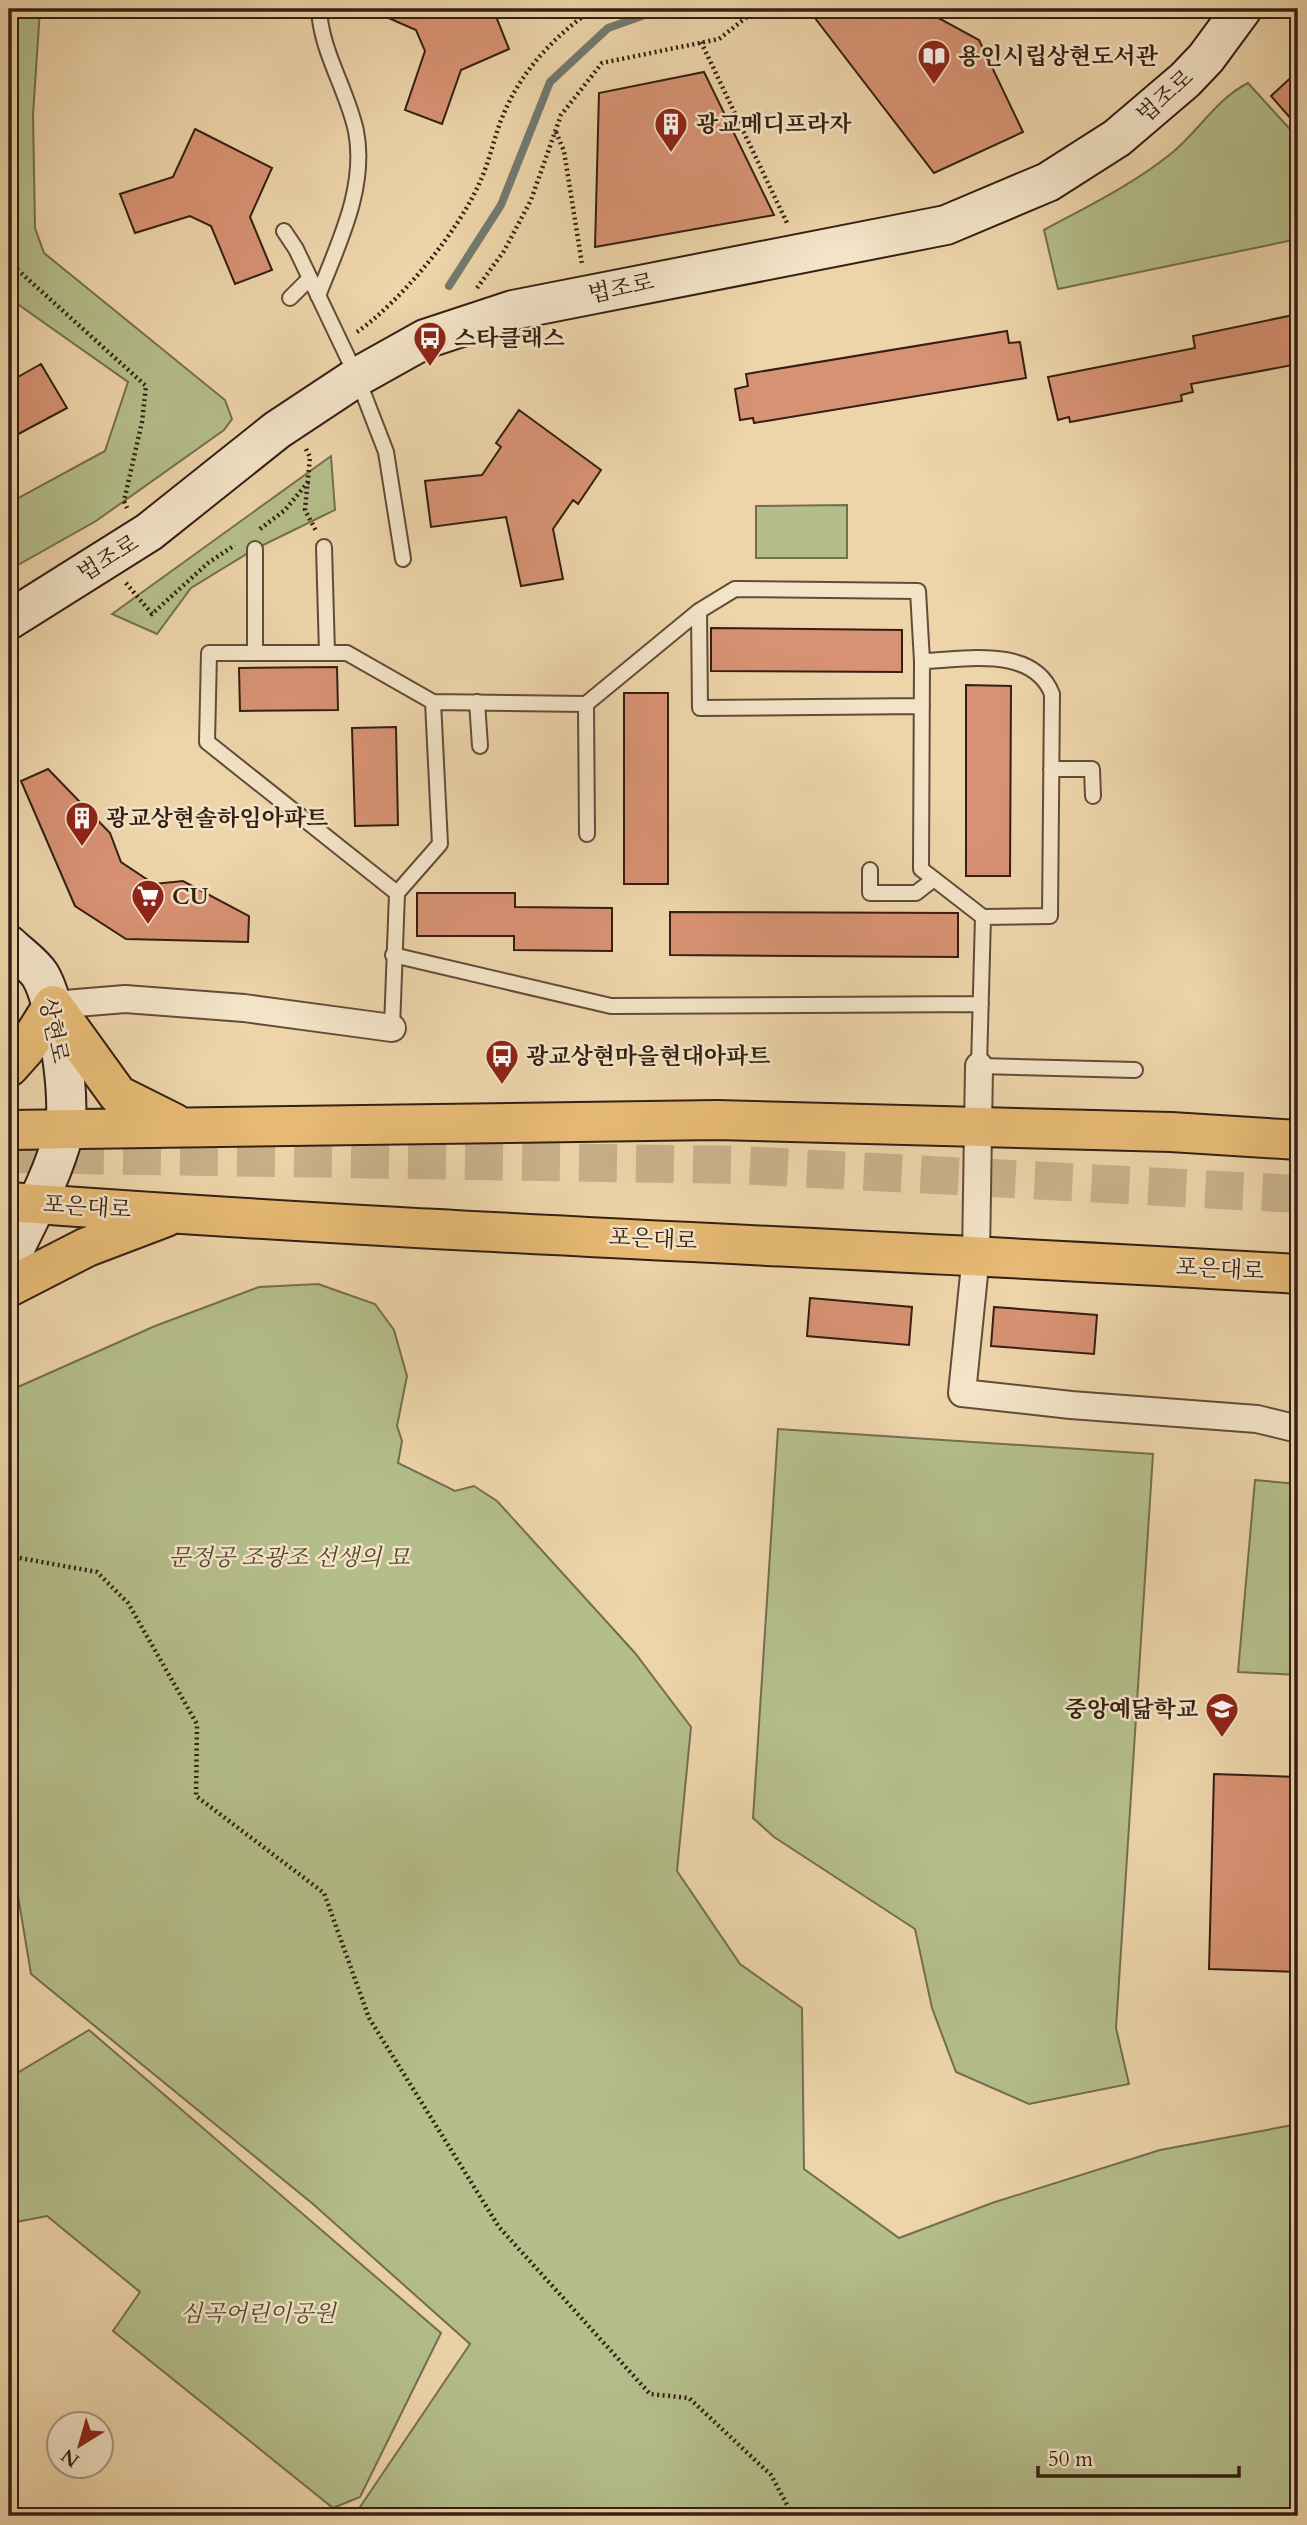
<svg xmlns="http://www.w3.org/2000/svg" width="1307" height="2525" font-family="Cardo,'Noto Serif KR',serif">
	<style>
		.green { fill: #b4be8b; stroke: #746e4e; stroke-width: 2 }
		.lines { fill: none; stroke-linecap: round; stroke-linejoin: round }
		.stream { stroke: #717a70; stroke-width: 8 }
		.building { fill: #d79273; stroke: #341f12; stroke-width: 2 }
		.primary-tunnel { stroke: #c8b08b; stroke-width: 38; stroke-dasharray: 38 19; stroke-linecap: butt }
		.lane-casing { stroke: #624c38; stroke-width: 18 }
		.street-casing { stroke: #624c38; stroke-width: 30 }
		.secondary-casing { stroke: #341f12; stroke-width: 42 }
		.primary-casing { stroke: #341f12; stroke-width: 42 }
		.path { stroke: #341f12; stroke-width: 4.5; stroke-dasharray: 2 3.5; stroke-linecap: butt }
		.lane { stroke: #f3e3c7; stroke-width: 14 }
		.street { stroke: #f3e3c7; stroke-width: 26 }
		.secondary { stroke: #f3e3c7; stroke-width: 38 }
		.primary { stroke: #e6ba74; stroke-width: 38 }
		.labels { text-anchor: middle; dominant-baseline: central; stroke-width: 5; stroke-linejoin: round; paint-order: stroke }
		.poi-label { font-size: 23px; font-weight: bold; fill: #341f12; stroke: #f3e3c7; text-anchor: start }
		.street-label { font-size: 23px; fill: #341f12; stroke: #f3e3c7 }
		.park-label { font-size: 23px; font-style: italic; fill: #544730; stroke: #f3e3c7 }
	</style>
	<rect width="100%" height="100%" fill="#edd4a9"/>
	<filter id="stains"><feTurbulence type="fractalNoise" baseFrequency=".00286" numOctaves="4"/><feColorMatrix values="0 0 0 0 .2 0 0 0 0 .09 0 0 0 0 .02 0 0 0 .5 -.17"/></filter>
	<radialGradient id="worn" r=".72"><stop offset=".6" stop-color="#630" stop-opacity="0"/><stop offset="1" stop-color="#630" stop-opacity=".3"/></radialGradient>
	<!-- green -->
	<path class="green" d="M9,9h31l-7,106 2,113 9,25 181,147 7,19 -8,11 -128,91 -87,49v-67l96,-52 23,-69 -119,-84z
		M1248,83l50,55v101l-240,50 -14,-59c44,-24 90,-46 129,-78 26,-22 45,-54 75,-69z
		M331,456l4,54 -80,39 -64,39 -34,46 -45,-20z
		M847,505v53h-91v-52z
		M318,1284l57,20 19,26 13,46 -10,50 5,15 -4,22 57,28 19,-5 23,15 138,152 56,74 -14,144 63,93 62,44 2,161 95,69 93,-35 168,-53 138,-26v392h-944l116,-172 -157,-140 -282,-230 -22,-132v-451l146,-65 104,-39z
		M778,1429l375,25 -37,574 13,56 -100,20 -73,-32 -24,-64 -17,-79 -141,-92 -21,-19z
		M1255,1480l43,4v191l-60,-3z
		M89,2030l352,303 -81,164 -27,11 -220,-177 27,-39 -93,-76 -36,7 -2,-145z"/>
	<g class="lines">
		<!-- stream -->
		<path class="stream" d="M449,286l52,-81 49,-123 58,-54 54,-19"/>
	</g>
	<!-- building -->
	<path class="building" d="M368,9h125l16,40 -48,21 -19,54 -37,-14 20,-59 -9,-21z
		M808,9h114l57,31 44,92 -89,41z
		M1298,71v56l-27,-31z
		M704,72l70,143 -179,32 4,-154z
		M195,129l77,39 -22,49 22,53 -37,14 -24,-58 -21,-10 -55,17 -15,-39 53,-17z
		M1298,314v50l-107,20 2,8 -12,3 1,6 -112,21 -1,-5 -11,3 -10,-43 147,-29 -2,-12z
		M1007,331l2,12 11,-1 6,36 -272,45 -1,-5 -13,2 -5,-31 13,-3 -2,-12z
		M41,364l26,44 -58,31v-57z
		M519,410l82,60 -23,34 -5,-4 -20,29 10,50 -42,7 -15,-69 -75,10 -6,-46 57,-6 19,-28 -5,-4z
		M711,628l191,2v42l-191,-1z
		M337,667l1,43 -98,1 -1,-43z
		M966,685l45,1 -1,190h-44z
		M624,693h44v191h-44z
		M396,727l2,98 -43,1 -3,-98z
		M48,769l62,64 11,29 33,22 29,-3 66,35 -1,26 -122,-3 -51,-33 -54,-125z
		M417,893h98v14l97,1v43l-98,-1v-14h-97z
		M670,912l288,1v44l-288,-2z
		M810,1298l102,9 -3,38 -102,-9z
		M994,1307l103,8 -3,39 -103,-8z
		M1214,1774l84,3v195l-89,-3z"/>
	<g class="lines">
		<!-- primary-tunnel -->
		<path class="primary-tunnel" d="M9,1154l731,11 558,29"/>
		<defs>
			<path id="lane" d="M284,231l12,18 61,128 29,75 17,107
				M318,296c20,-52 49,-108 38,-165 -9,-42 -35,-79 -37,-122
				M290,298l20,-20
				M324,547l3,106
				M699,611l1,97 222,-2
				M255,653v-104
				M922,661l-1,208 62,48
				M477,702l3,44
				M586,704l1,130
				M1051,769h41l1,27
				M870,870v23h46l18,-14
				M397,893l43,-49 -7,-142
				M393,955l218,51 370,-2
				M392,1028l5,-135 -190,-151 2,-89h138l86,49 153,2 113,-93 36,-22 183,2 4,70c42,-1 111,-16 130,33l-2,222 -67,1 -4,149 156,4"/>
			<path id="street" d="M53,1005l72,-6 119,9 148,20
				M979,1066l-3,189 -14,138 109,12 186,14 41,10"/>
			<path id="secondary" d="M9,620l140,-88 128,-102 80,-53 68,-38 88,-29 433,-85 102,-43 69,-44 68,-58 21,-22 36,-49
				M9,945c9,9 24,19 31,30 17,28 32,125 24,157 -11,44 -35,87 -55,128"/>
			<path id="primary" d="M9,1067l17,-19 27,-43 65,90 56,28
				M9,1130l708,-10 454,12 127,8
				M9,1202c429,32 860,46 1289,72
				M9,1287l78,-40 79,-30"/>
		</defs>
		<!-- lane casing -->
		<use href="#lane" class="lane-casing"/>
		<!-- street casing -->
		<use href="#street" class="street-casing"/>
		<!-- secondary casing -->
		<use href="#secondary" class="secondary-casing"/>
		<!-- primary casing -->
		<use href="#primary" class="primary-casing"/>
		<!-- path -->
		<path class="path" d="M701,42l86,181
			M9,43l5,-34
			M556,132l8,19 18,113
			M9,262l137,124 -4,36 -18,79 3,7
			M477,288l27,-37 27,-51 30,-85 41,-52 117,-24 38,-30
			M357,332c44,-31 100,-99 122,-148 9,-19 14,-41 21,-61 18,-49 52,-85 93,-114
			M306,449l4,8 -5,53 11,21
			M260,529l25,-19 24,-29
			M126,583l26,31 56,-51 27,-18
			M9,1556l88,16 31,31 69,121 -1,72 128,97 45,125 130,209 151,167 39,4 82,77 22,41"/>
		<!-- lane -->
		<use href="#lane" class="lane"/>
		<!-- street -->
		<use href="#street" class="street"/>
		<!-- secondary -->
		<use href="#secondary" class="secondary"/>
		<!-- primary -->
		<use href="#primary" class="primary"/>
	</g>
	<!-- icons -->
	<defs>
		<symbol id="library-pin" viewBox="-11 -11 22 30"><path d="M0 17L-7.5 6A9.5 9.5 0 1 1 7.5 6Z" fill="#8f2418" stroke="#f3e3c7"/><path d="M-6-4Q-3-5.5-.7-3.5V5Q-3 3-6 4ZM6-4Q3-5.5 .7-3.5V5Q3 3 6 4Z" fill="#fff"/></symbol>
		<symbol id="building-pin" viewBox="-11 -11 22 30"><path d="M0 17L-7.5 6A9.5 9.5 0 1 1 7.5 6Z" fill="#8f2418" stroke="#f3e3c7"/><path d="M-4-6H4V6H1V3H-1V6H-4ZM-2.5-4.3h1.7v1.8h-1.7ZM.8-4.3h1.7v1.8H.8ZM-2.5-1h1.7V.8h-1.7ZM.8-1h1.7V.8H.8Z" fill="#fff"/></symbol>
		<symbol id="bus-pin" viewBox="-11 -11 22 30"><path d="M0 17L-7.5 6A9.5 9.5 0 1 1 7.5 6Z" fill="#8f2418" stroke="#f3e3c7"/><path d="M-5-6H5V4H4V6H2V4H-2V6H-4V4H-5ZM-3.5-4V0h7V-4ZM-3.5 1.2v1.5H-2V1.2ZM2 1.2v1.5H3.5V1.2Z" fill="#fff"/></symbol>
		<symbol id="supermarket-pin" viewBox="-11 -11 22 30"><path d="M0 17L-7.5 6A9.5 9.5 0 1 1 7.5 6Z" fill="#8f2418" stroke="#f3e3c7"/><path d="M-6-5.5h2.5l.6 2H6L4.5 2H-2.5L-4.4-4H-6ZM-1.5 3.2a1.3 1.3 0 1 0 .1 0ZM3 3.2a1.3 1.3 0 1 0 .1 0Z" fill="#fff"/></symbol>
		<symbol id="school-pin" viewBox="-11 -11 22 30"><path d="M0 17L-7.5 6A9.5 9.5 0 1 1 7.5 6Z" fill="#8f2418" stroke="#f3e3c7"/><path d="M0-5L7-2L0 1L-7-2ZM-4 1L0 2.5L4 1V4Q0 6-4 4Z" fill="#fff"/></symbol>
	</defs>
	<g fill-rule="evenodd">
		<use href="#library-pin" x="915" y="37" width="38" height="52"/>
		<use href="#building-pin" x="652" y="105" width="38" height="52"/>
		<use href="#bus-pin" x="411" y="319" width="38" height="52"/>
		<use href="#building-pin" x="63" y="799" width="38" height="52"/>
		<use href="#supermarket-pin" x="129" y="877" width="38" height="52"/>
		<use href="#bus-pin" x="483" y="1037" width="38" height="52"/>
		<use href="#school-pin" x="1203" y="1690" width="38" height="52"/>
	</g>
	<g class="labels">
		<!-- poi labels -->
		<g class="poi-label">
			<text x="958" y="56">용인시립상현도서관</text>
			<text x="696" y="124">광교메디프라자</text>
			<text x="454" y="338">스타클래스</text>
			<text x="106" y="818">광교상현솔하임아파트</text>
			<text x="172" y="896">CU</text>
			<text x="526" y="1056">광교상현마을현대아파트</text>
			<text x="1198" y="1709" text-anchor="end">중앙예닮학교</text>
		</g>
		<!-- street labels -->
		<g class="street-label">
			<text transform="translate(1165 96) rotate(-42)">법조로</text>
			<text transform="translate(621 288) rotate(-12)">법조로</text>
			<text transform="translate(108 558) rotate(-32)">법조로</text>
			<text transform="translate(54 1030) rotate(78)">상현로</text>
			<text transform="translate(87 1207) rotate(4)">포은대로</text>
			<text transform="translate(653 1239) rotate(3)">포은대로</text>
			<text transform="translate(1220 1269) rotate(3)">포은대로</text>
		</g>
		<!-- park labels -->
		<g class="park-label">
			<text x="289" y="1557">문정공 조광조 선생의 묘</text>
			<text x="258" y="2313">심곡어린이공원</text>
		</g>
	</g>
	<!-- margin -->
	<rect width="1307" height="2525" fill="none" stroke="#edd4a9" stroke-width="35"/>
	<rect x="10" y="10" width="1286" height="2504" fill="none" stroke="#341f12" stroke-width="3.5"/>
	<rect x="18" y="18" width="1272" height="2490" fill="none" stroke="#341f12" stroke-width="2"/>
	<!-- north arrow -->
	<g transform="translate(80 2445) rotate(217)"><circle r="33" fill="#f3e3c7" stroke="#a7957f" stroke-width="2"/>
	<path d="M0-5L12 26L0 18L-12 26Z" fill="#8f2418"/>
	<text y="-10" font-size="19" font-weight="bold" text-anchor="middle" fill="#341f12">N</text>
	</g>
	<!-- scale -->
	<path d="M1038 2466v10h201v-10" fill="none" stroke="#341f12" stroke-width="3.5"/>
	<text x="1048" y="2466" font-size="21" fill="#341f12" stroke="#f3e3c7" stroke-width="5" paint-order="stroke">50 m</text>
	<rect width="100%" height="100%" filter="url(#stains)"/>
	<rect width="100%" height="100%" fill="url(#worn)"/>
</svg>
